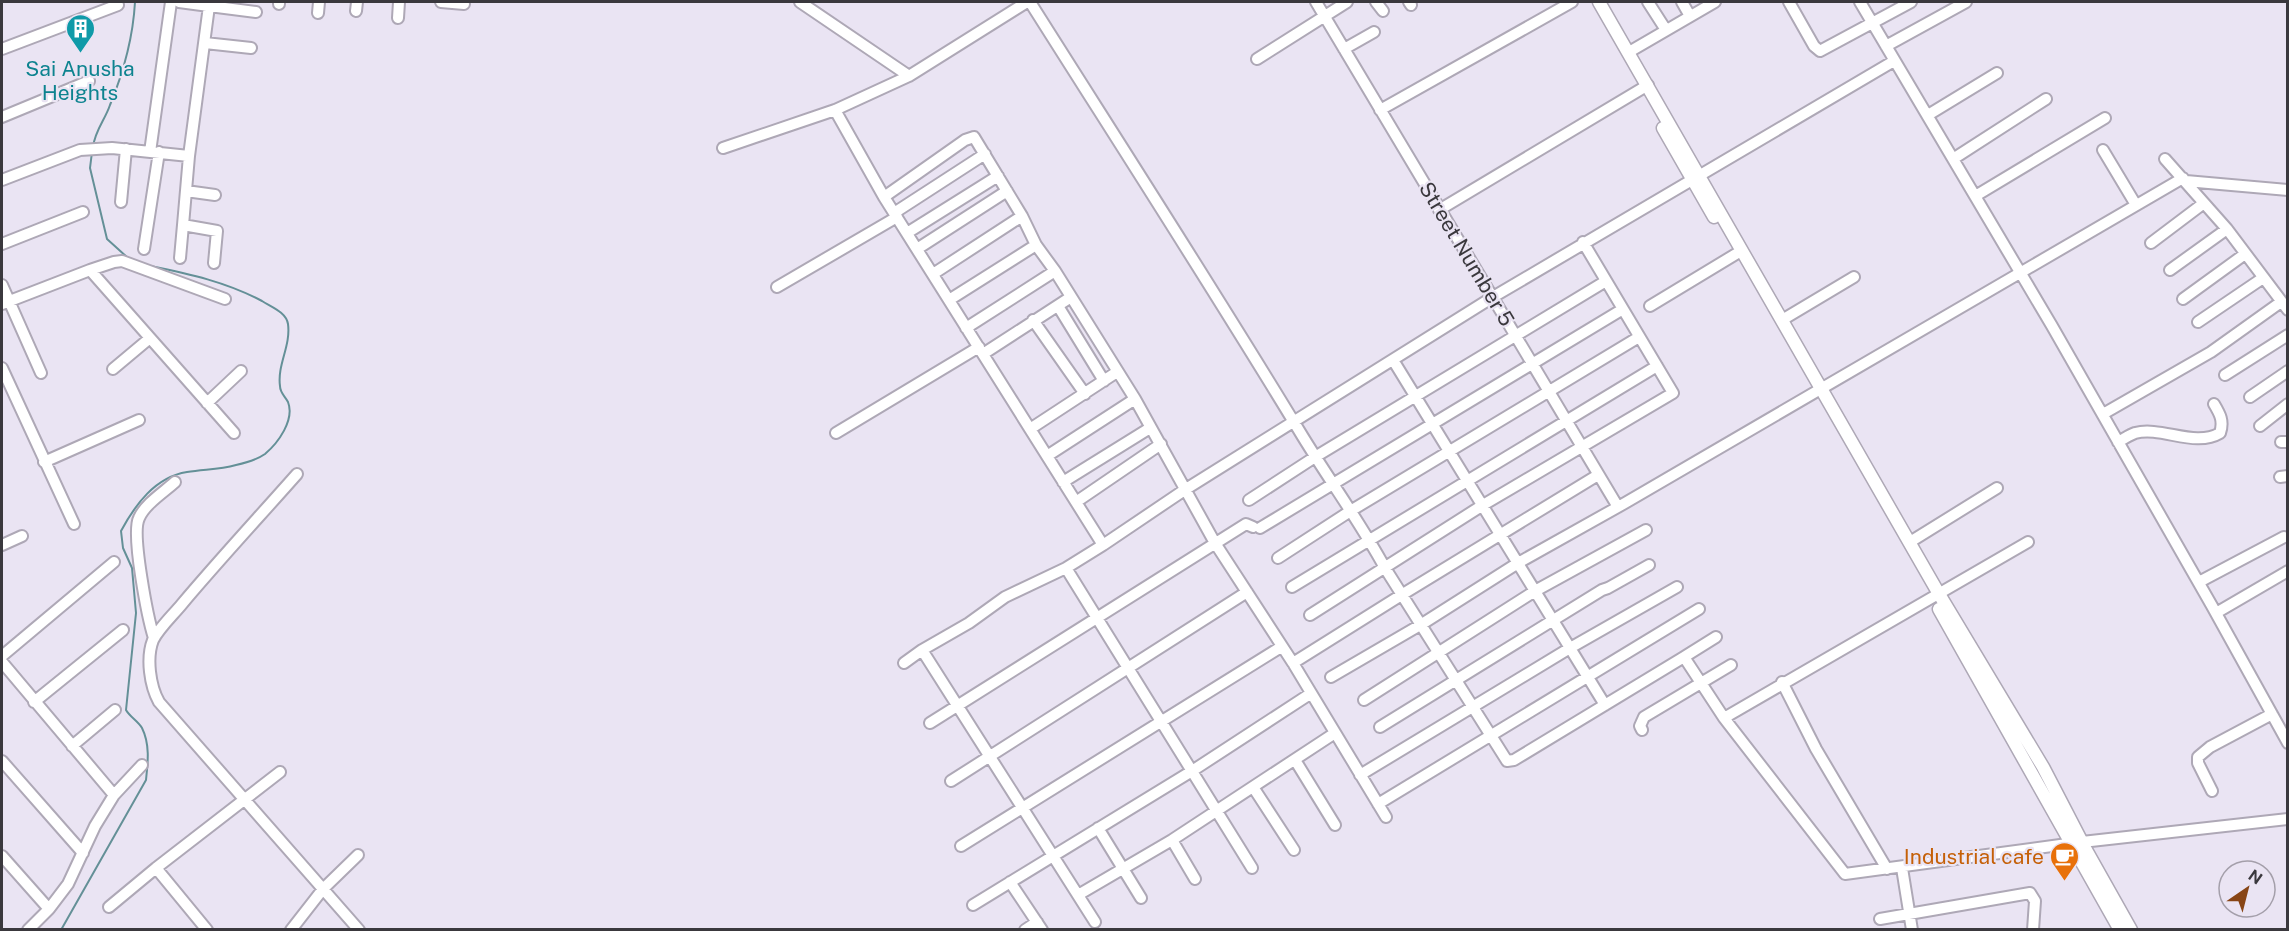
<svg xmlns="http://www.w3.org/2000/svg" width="2289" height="931" font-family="'Public Sans',sans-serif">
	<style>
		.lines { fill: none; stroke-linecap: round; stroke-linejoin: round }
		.stream { stroke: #649097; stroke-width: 2 }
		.minor-casing { stroke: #aea8b6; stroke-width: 14 }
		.tertiary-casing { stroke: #aea8b6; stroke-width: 15 }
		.minor { stroke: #fff; stroke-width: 10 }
		.tertiary { stroke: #fff; stroke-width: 12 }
		.labels { text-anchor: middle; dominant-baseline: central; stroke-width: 4.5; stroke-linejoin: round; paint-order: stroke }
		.culture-label { font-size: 21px; fill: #0d838f; stroke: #eae4f3 }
		.street-label { font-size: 21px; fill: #3a383d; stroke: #eae4f3 }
		.food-label { font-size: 21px; fill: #c56008; stroke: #eae4f3; text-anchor: end }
	</style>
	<rect width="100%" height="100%" fill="#eae4f3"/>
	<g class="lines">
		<!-- stream -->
		<path class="stream" d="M93,147c2,-17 12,-27 17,-42 14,-34 23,-67 25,-103
			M92,152l-2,16 17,71 21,19
			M61,930l85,-150c2,-18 4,-36 -4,-52 -4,-7 -12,-11 -16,-18l10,-97 -4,-45 -9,-20 -2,-17c14,-26 34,-54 66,-59 17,-3 31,-2 49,-7 9,-2 22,-6 29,-11 13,-11 30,-34 23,-52 -3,-6 -8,-9 -8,-16 -3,-21 11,-40 8,-62 -2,-12 -17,-17 -26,-23 -36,-19 -72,-27 -112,-35"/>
		<defs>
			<path id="minor" d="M179,2l30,4
				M441,2l23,2
				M800,2l109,74
				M1030,2c91,144 184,288 273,435 27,44 57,85 82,131l122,193 7,-1 170,-103 40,61 121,156 237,-32 206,-23
				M1316,2l302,505
				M1376,2l7,9
				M1409,2l2,3
				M1648,2l18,28
				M1682,2l8,14
				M1789,2l25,44 6,5 91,-49
				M1860,2l192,324 160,280 76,137
				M279,4v-2
				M356,11l1,-9
				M318,13l1,-11
				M398,18l1,-16
				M205,43l46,5
				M1886,46l80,-44
				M2,49l116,-44
				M1344,49l30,-17
				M1629,52l86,-50
				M1257,59l90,-57
				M835,110l49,87 219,348
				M1380,110l192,-108
				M1928,115l69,-42
				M2,117l87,-36
				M723,148l112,-38 74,-34 118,-74
				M2103,150l33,55
				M150,152l21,-150
				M1953,159l93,-60
				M2165,159l62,70 61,81
				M2,180l78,-30 32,-2 77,8
				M2186,181l102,9
				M186,191l29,4
				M1977,195l128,-77
				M884,197l81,-57 9,-3 48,79 14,29 19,26 80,128 80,144 78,120 93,154
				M121,202l5,-53
				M1439,210l209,-125
				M894,213l91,-59
				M907,233l91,-57
				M2151,243l53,-40
				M2,244l81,-32
				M144,249l15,-97
				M917,249l90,-58
				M180,258l3,-33
				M214,263l3,-32 -34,-6 6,-69 20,-150 47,6
				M90,270l144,163
				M2170,270l57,-41
				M933,274l89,-58
				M2,285l39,88
				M777,287l120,-70
				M2183,299l62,-45
				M949,300l87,-55
				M2,304l88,-34 24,-8 8,-1 103,38
				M1058,306l46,75
				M1650,306l86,-52
				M1033,320l52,74
				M1782,320l72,-43
				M2198,322l65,-44
				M966,328l89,-57
				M983,354l88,-57
				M1393,360l212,345
				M2,368l72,156
				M113,369l37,-31
				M2225,375l63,-40
				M2250,397l38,-26
				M207,403l34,-32
				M2103,414l108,-62 70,-50
				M2260,426l28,-22
				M1030,429l87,-57
				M836,433l143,-86
				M2118,442c6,-3 11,-7 17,-9 27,-7 60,15 85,0 4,-12 0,-19 -6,-29
				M2281,442h7
				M1047,456l88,-57
				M44,462l95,-42
				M297,474c-38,43 -78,86 -115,130 -9,11 -23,24 -29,36 -7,18 -3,46 6,62l200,228
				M2280,477l8,-1
				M1063,482l87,-54
				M1249,500l66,-43 291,-176
				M1076,502l85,-58
				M1260,528l363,-219
				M1910,542l87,-54
				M2,545l20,-9
				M1278,558l74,-48 287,-173
				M1066,568l186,300
				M2199,582l85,-45
				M1292,587l365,-221
				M2216,613l72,-42
				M1310,615l173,-110 190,-112 -90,-151
				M154,638c-6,-19 -23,-104 -15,-120 6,-14 25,-26 36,-36
				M922,650l173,272
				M2,656l112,-94
				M1684,657l32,-20
				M2,662l112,133
				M904,663l18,-13 47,-27 36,-26 61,-29 37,-23 83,-56 307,-192 401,-236
				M1293,663l110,-69 195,-119
				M1331,677l91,-53 96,-61 100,-56 565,-329
				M1782,682l34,67 71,120
				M1364,700l171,-109 111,-61
				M34,702l89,-72
				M1724,718l304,-176
				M930,723l316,-199 7,3
				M1380,727l222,-137 6,-2 41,-23
				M1642,730l-2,-4 4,-9 87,-52
				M72,746l43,-36
				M1295,760l40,65
				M2,761l81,92
				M1360,775l210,-127 107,-61
				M951,781l296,-189
				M1253,787l41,63
				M2212,791l-14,-28v-6l12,-10 62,-33
				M1378,804l321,-195
				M1098,828l43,70
				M1172,840l23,39
				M961,846l320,-199
				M2,856l47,53
				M1902,868l10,62
				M1010,882l32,48
				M1078,895l94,-55 163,-107
				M973,905l219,-134 118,-77
				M109,907l47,-39
				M1880,919l150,-26 5,8 -2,29
				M28,930l21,-21 19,-25 27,-58 19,-31 28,-30
				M207,930l-51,-62 124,-96
				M291,930l32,-41 35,-34
				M1025,930l12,-8"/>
			<path id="tertiary" d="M1599,2l340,592 104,173 43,83 45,80
				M1663,128l51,89
				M1939,609l181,321"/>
		</defs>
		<!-- minor casing -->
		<use href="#minor" class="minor-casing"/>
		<!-- tertiary casing -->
		<use href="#tertiary" class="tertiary-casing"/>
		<!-- minor -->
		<use href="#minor" class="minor"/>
		<!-- tertiary -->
		<use href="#tertiary" class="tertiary"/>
	</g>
	<!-- icons -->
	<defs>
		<symbol id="building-pin" viewBox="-11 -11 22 30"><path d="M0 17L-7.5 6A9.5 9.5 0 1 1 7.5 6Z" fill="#0f9aa8" stroke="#eae4f3"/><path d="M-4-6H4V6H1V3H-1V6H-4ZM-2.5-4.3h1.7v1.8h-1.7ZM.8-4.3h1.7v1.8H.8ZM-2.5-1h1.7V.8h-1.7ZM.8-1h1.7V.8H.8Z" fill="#fff"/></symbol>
		<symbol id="cafe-pin" viewBox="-11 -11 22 30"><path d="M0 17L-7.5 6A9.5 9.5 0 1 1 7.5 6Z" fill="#e8710a" stroke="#eae4f3"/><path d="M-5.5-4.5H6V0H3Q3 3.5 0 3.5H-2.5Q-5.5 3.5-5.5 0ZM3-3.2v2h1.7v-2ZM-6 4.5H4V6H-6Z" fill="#fff"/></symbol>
	</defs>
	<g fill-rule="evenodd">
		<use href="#building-pin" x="64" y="12" width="33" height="45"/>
		<use href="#cafe-pin" x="2048" y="840" width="33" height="45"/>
	</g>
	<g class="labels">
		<!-- culture labels -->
		<g class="culture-label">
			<text x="80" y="68">Sai Anusha<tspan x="80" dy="24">Heights</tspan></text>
		</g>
		<!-- street labels -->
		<g class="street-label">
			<text transform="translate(1467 254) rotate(59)">Street Number 5</text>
		</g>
		<!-- food labels -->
		<g class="food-label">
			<text x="2044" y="856">Industrial cafe</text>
		</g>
	</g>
	<!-- border -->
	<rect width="2289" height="931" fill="none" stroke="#3a383d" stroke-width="6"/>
	<!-- north arrow -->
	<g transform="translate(2247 889) rotate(35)"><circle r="28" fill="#eae4f3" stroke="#a49faa" stroke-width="1.5"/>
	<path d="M0-4.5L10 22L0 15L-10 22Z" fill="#884515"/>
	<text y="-9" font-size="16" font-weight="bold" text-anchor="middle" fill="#3a383d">N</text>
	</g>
</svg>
